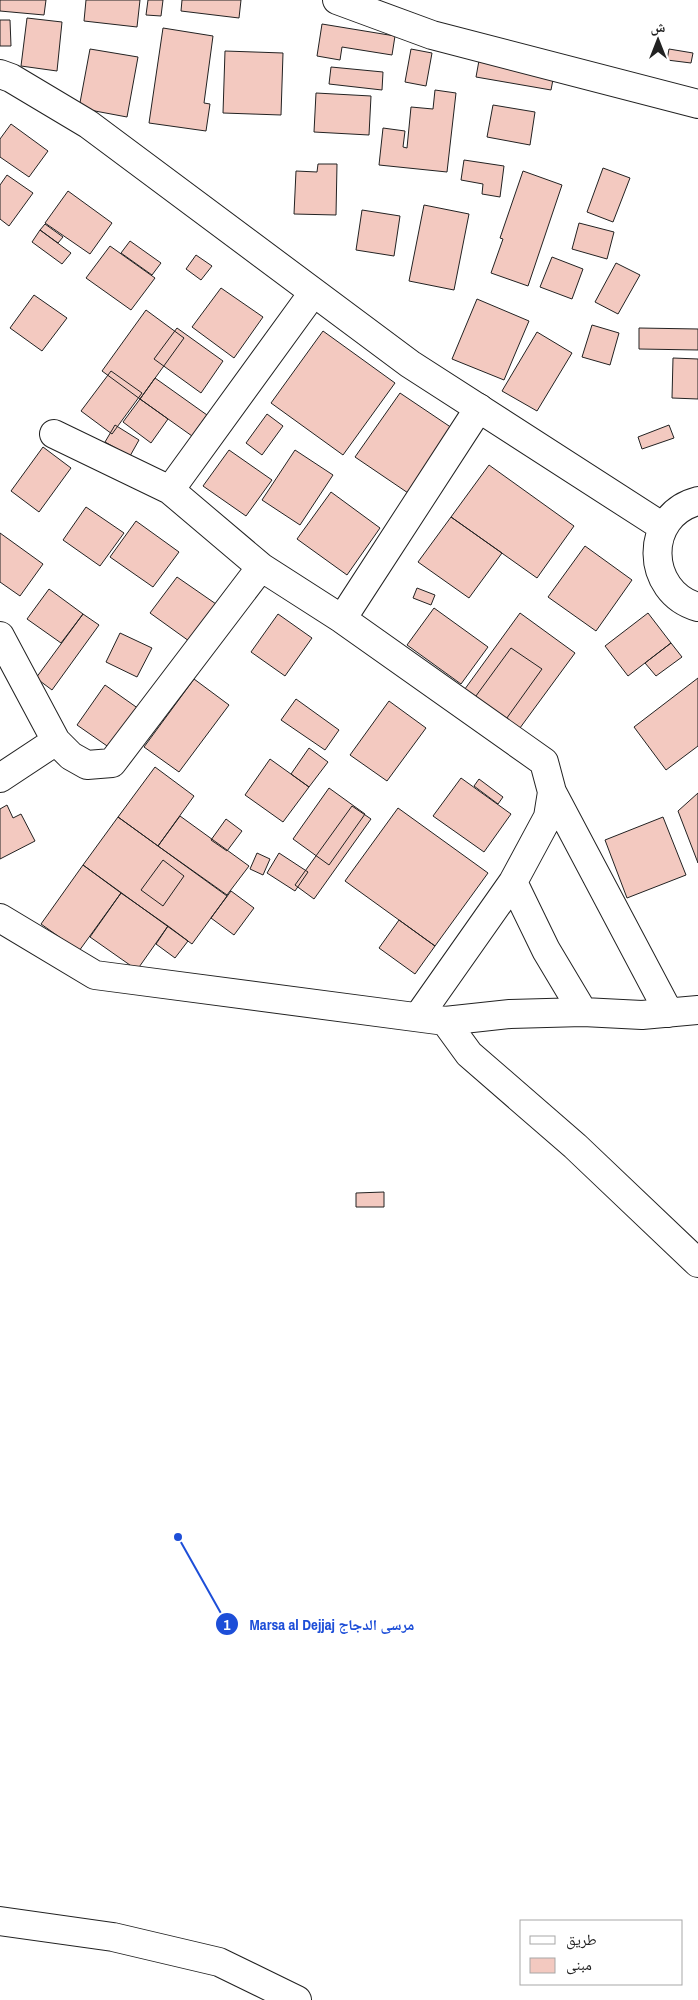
<svg xmlns="http://www.w3.org/2000/svg" width="698" height="2000" font-family="'Archivo Narrow','Noto Naskh Arabic',sans-serif">
	<style>
		.building { fill: #f3c9c0; stroke: #222 }
		.lines { fill: none; stroke-linecap: round; stroke-linejoin: round }
		.street-casing { stroke: #222; stroke-width: 30 }
		.secondary-casing { stroke: #222; stroke-width: 30 }
		.street { stroke: #fff; stroke-width: 28 }
		.secondary { stroke: #fff; stroke-width: 28 }
		.leader { fill: none; stroke: #1d4ed8; stroke-width: 2 }
		.callout-dot { fill: #1d4ed8; stroke: #fff; stroke-width: 2 }
		.mark-label { font-size: 15px; text-anchor: middle; font-weight: bold; fill: #fff }
		.callout-label { font-size: 15px; text-anchor: middle; font-weight: bold; fill: #1d4ed8; stroke: #fff; stroke-width: 4; stroke-linejoin: round; paint-order: stroke }
	</style>
	<rect width="100%" height="100%" fill="#fff"/>
	<!-- building -->
	<path class="building" d="M0,0h46l-2,15 -44,-4z
		M86,0h54l-3,27 -53,-6z
		M148,0h15l-2,16 -15,-1z
		M182,0h59l-2,18 -58,-7z
		M27,18l35,4 -5,49 -36,-5z
		M0,20h10l1,26h-11z
		M322,24l73,12 -3,19 -50,-8 -2,13 -23,-4z
		M163,28l50,8 -9,67 6,1 -4,27 -57,-8z
		M90,49l48,8 -11,60 -48,-9z
		M411,49l21,4 -6,33 -21,-4z
		M669,49l24,4 -2,10 -24,-3z
		M225,51l58,2 -2,62 -58,-2z
		M480,55l75,14 -4,21 -75,-13z
		M331,67l52,5 -1,18 -53,-6z
		M435,90l21,3 -9,79 -68,-7 4,-37 22,3 -2,16 4,1 4,-41 22,2z
		M316,93l55,3 -2,39 -55,-3z
		M493,105l42,7 -5,33 -43,-8z
		M11,124l37,27 -19,26 -29,-20v-18z
		M464,160l40,6 -4,31 -18,-3 1,-10 -22,-4z
		M318,164h19l-1,51 -42,-1 2,-43 21,1z
		M603,168l27,10 -17,44 -26,-10z
		M523,171l39,14 -34,101 -37,-13 12,-34 -3,-1z
		M7,175l26,18 -24,33 -9,-7v-34z
		M68,191l44,32 -22,31 -45,-31z
		M424,205l45,9 -15,76 -45,-9z
		M362,210l38,6 -6,40 -38,-6z
		M579,223l35,9 -7,27 -35,-10z
		M45,224l18,13 -5,6 -18,-13z
		M40,230l31,23 -9,11 -30,-22z
		M130,241l31,22 -9,12 -31,-22z
		M110,246l45,32 -24,32 -45,-32z
		M196,255l16,11 -11,14 -15,-11z
		M552,257l31,12 -11,30 -32,-12z
		M616,263l24,12 -22,39 -23,-12z
		M221,288l42,29 -29,41 -42,-31z
		M34,295l33,23 -25,33 -32,-23z
		M477,299l52,22 -25,59 -52,-21z
		M146,310l38,28 -44,61 -38,-28z
		M592,325l27,8 -9,32 -28,-8z
		M177,328l46,33 -22,32 -47,-34z
		M639,328l59,1v21l-59,-1z
		M323,331l72,52 -52,72 -72,-52z
		M537,332l35,21 -35,58 -35,-20z
		M673,358l25,1v40l-26,-1z
		M111,371l31,22 -30,41 -31,-23z
		M155,378l52,37 -15,21 -52,-37z
		M400,393l55,37 -44,65 -56,-38z
		M140,399l28,20 -17,24 -28,-21z
		M267,414l16,12 -21,29 -16,-12z
		M115,425l24,15 -9,16 -25,-14z
		M669,425l5,13 -32,11 -4,-12z
		M43,447l28,21 -32,44 -28,-21z
		M229,450l43,30 -26,36 -43,-30z
		M295,450l38,25 -33,50 -38,-25z
		M489,465l85,61 -37,52 -86,-61z
		M331,492l49,36 -33,47 -50,-36z
		M86,507l38,26 -24,33 -37,-26z
		M451,517l51,36 -33,45 -51,-36z
		M136,521l43,31 -26,35 -43,-30z
		M0,533l43,31 -23,32 -20,-14z
		M585,546l47,34 -36,51 -48,-34z
		M177,577l39,27 -27,37 -39,-28z
		M417,588l18,7 -4,10 -18,-7z
		M49,589l34,25 -22,29 -34,-24z
		M434,608l54,39 -27,37 -54,-39z
		M520,613l55,40 -58,79 -55,-39z
		M648,613l23,30 -43,33 -23,-30z
		M83,614l16,11 -47,65 -16,-12z
		M278,614l34,24 -27,38 -34,-24z
		M120,633l32,15 -15,29 -31,-15z
		M671,643l11,14 -26,19 -11,-13z
		M511,648l31,21 -38,53 -31,-22z
		M698,678v68l-32,24 -32,-43z
		M194,679l35,26 -50,67 -35,-25z
		M105,685l34,24 -29,39 -33,-23z
		M296,699l43,31 -14,20 -44,-30z
		M389,701l37,27 -39,53 -37,-26z
		M309,748l19,14 -19,25 -18,-13z
		M270,759l39,28 -26,35 -38,-27z
		M155,767l39,29 -36,50 -40,-29z
		M461,778l50,36 -27,38 -51,-36z
		M479,779l24,18 -5,7 -24,-18z
		M329,788l36,26 -36,51 -36,-26z
		M698,793v70l-20,-52z
		M7,805l6,13 8,-4 14,27 -35,18v-50z
		M352,806l19,13 -57,80 -19,-14z
		M398,808l90,65 -53,73 -90,-65z
		M180,816l69,50 -22,29 -69,-49z
		M118,817l109,79 -35,48 -109,-79z
		M663,817l23,58 -59,23 -22,-58z
		M226,819l16,12 -15,20 -16,-11z
		M257,853l13,6 -7,16 -13,-6z
		M279,853l29,19 -13,19 -28,-18z
		M163,860l21,16 -21,30 -22,-16z
		M83,865l38,28 -42,58 -38,-27z
		M231,891l23,17 -20,27 -23,-17z
		M121,893l47,33 -31,44 -47,-33z
		M399,920l36,26 -20,28 -36,-26z
		M168,926l20,15 -13,17 -19,-14z
		M384,1192v15h-28v-14z"/>
	<g class="lines">
		<defs>
			<path id="street" d="M337,0l95,35 266,69
				M54,434l116,56
				M261,567l-91,-77 143,-197
				M342,619l137,-211
				M0,636l56,105 15,15 16,9 25,-2 149,-196 81,52 202,143 8,30 -4,25 -35,65 33,68 37,62 59,3 56,-5
				M0,778l56,-37
				M552,792l117,221
				M0,918l95,57 350,46 65,-7 73,-2
				M418,1017l95,-135
				M445,1021l24,33 106,92 123,117
				M0,1921l113,16 106,25 78,38"/>
			<path id="secondary" d="M0,74l11,4 77,46 322,240 253,163
				M698,501c-55,14 -53,91 0,106"/>
		</defs>
		<!-- street casing -->
		<use href="#street" class="street-casing"/>
		<!-- secondary casing -->
		<use href="#secondary" class="secondary-casing"/>
		<!-- street -->
		<use href="#street" class="street"/>
		<!-- secondary -->
		<use href="#secondary" class="secondary"/>
	</g>
	<!-- callouts -->
	<path class="leader" d="M178 1537L227 1624"/>
	<g class="callout-dot">
		<circle cx="178" cy="1537" r="5"/>
		<circle cx="227" cy="1624" r="12"/>
	</g>
	<g class="mark-label">
		<text x="227" y="1630">1</text>
	</g>
	<g class="callout-label">
		<text x="332" y="1630">Marsa al Dejjaj مرسى الدجاج</text>
	</g>
	<!-- legend -->
	<rect x="520" y="1920" width="162" height="65" fill="#ffffff" stroke="#a7a7a7"/>
	<rect x="530" y="1936" width="25" height="8" fill="#ffffff" stroke="#a7a7a7"/>
	<text x="566" y="1945" font-size="15" fill="#222222">طريق</text>
	<rect x="530" y="1958" width="25" height="15" fill="#f3c9c0" stroke="#a7a7a7"/>
	<text x="566" y="1970" font-size="15" fill="#222222">مبنى</text>
	<!-- north arrow -->
	<g transform="translate(658 40)" stroke="#ffffff" stroke-width="4" paint-order="stroke">
	<path d="M0-4L9 19L0 12L-9 19Z" fill="#222222"/>
	<text y="-8" font-size="14" font-weight="bold" text-anchor="middle" fill="#222222">ش</text>
	</g>
</svg>
